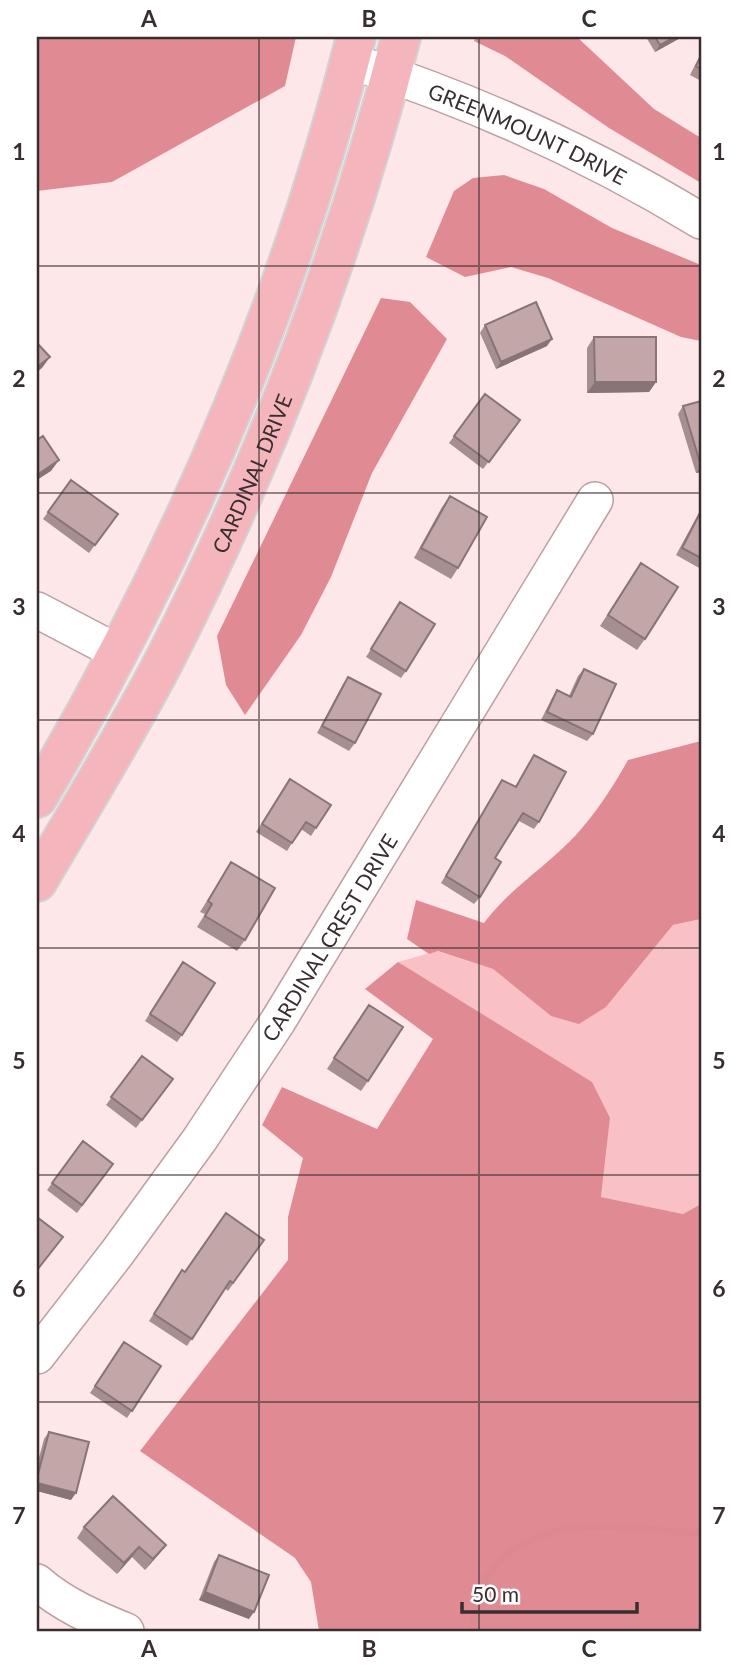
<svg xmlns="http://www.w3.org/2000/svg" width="738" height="1668" font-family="Lato,sans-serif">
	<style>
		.green { fill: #f9c1c5 }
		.forest { fill: #e08b93 }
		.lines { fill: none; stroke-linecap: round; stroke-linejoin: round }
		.stream { stroke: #dd8991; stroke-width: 7 }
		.minor-casing { stroke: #bba0a2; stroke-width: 38 }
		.major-casing { stroke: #d3d1d1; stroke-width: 42 }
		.minor { stroke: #fff; stroke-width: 35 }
		.major { stroke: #f4b5bc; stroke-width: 38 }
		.wall { fill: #a78f90 }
		.shaded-wall { fill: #887476 }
		.building { fill: #c2a6a8; stroke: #887476; stroke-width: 2 }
		.grid { fill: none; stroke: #392e2f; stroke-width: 2; stroke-opacity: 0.55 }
		.labels { text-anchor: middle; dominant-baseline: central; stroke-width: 7; stroke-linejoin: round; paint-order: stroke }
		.street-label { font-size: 21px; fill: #392e2f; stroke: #fff }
		.neatline { fill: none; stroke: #392e2f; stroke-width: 2.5 }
		.grid-label { font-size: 23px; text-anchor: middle; font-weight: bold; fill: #392e2f }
	</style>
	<rect width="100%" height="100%" fill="#fee7e8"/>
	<!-- green -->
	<path class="green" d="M701,919v285l-18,10 -82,-17 9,-79 -212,-156 39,-11 56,18 58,47 55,-9 67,-82z"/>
	<!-- forest -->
	<path class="forest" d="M37,37h259l-11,49 -173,96 -75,9z
		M476,37h101l77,72 47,29v45l-92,-55 -104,-72 -31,-15z
		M504,175l40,14 68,39 89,37v76l-20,-4 -133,-59 -37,-11 -46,10 -39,-20 28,-66 19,-13z
		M381,298l29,4 37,37 -75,134 -41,104 -30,58 -56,80 -19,-30 -9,-49z
		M701,741v178l-28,6 -67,82 -27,17 -28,-8 -58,-47 -55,-18 -9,3 -22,-15 9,-39 68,23c26,-35 62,-56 91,-87 21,-23 38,-49 53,-76z
		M398,962l194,120 18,36 -9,79 82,17 18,-10v427h-382l-8,-49 -16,-24 -155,-107 148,-191v-43l15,-59 -41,-33 20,-38 95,42 56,-90 -68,-50z"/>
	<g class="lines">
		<!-- stream -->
		<path class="stream" d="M473,1631c-1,-26 7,-48 25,-68 51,-54 136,-34 203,-29"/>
		<defs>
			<g id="minor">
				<path id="s1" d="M350,61c123,40 240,92 351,160"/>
				<path d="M37,610l82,43"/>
				<path id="s2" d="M37,1356l80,-103 83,-114 78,-118 317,-521"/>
				<path d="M37,1582c26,23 57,36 89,49"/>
			</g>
			<g id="major">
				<path d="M37,798c140,-237 252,-494 319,-761"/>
				<path id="s3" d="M37,882c43,-73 88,-146 127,-221 101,-198 182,-409 237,-624"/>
			</g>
		</defs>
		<!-- minor casing -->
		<use href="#minor" class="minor-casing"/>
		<!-- major casing -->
		<use href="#major" class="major-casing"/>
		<!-- minor -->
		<use href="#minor" class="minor"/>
		<!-- major -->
		<use href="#major" class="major"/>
	</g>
	<!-- wall -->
	<path class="wall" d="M646,37h36l-27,15z
		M701,53v28l-11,-6z
		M485,325l62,21 -51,23 -16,-36z
		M594,337l62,45 -7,10 -62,1v-45z
		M485,394l35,26 -37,49 -34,-26z
		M701,401v71l-5,1 -18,-59 5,-8z
		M71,480l47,34 -29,39 -46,-34z
		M450,496l8,72 -7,11 -37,-21 28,-51z
		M701,509v60l-25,-14z
		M634,574l11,65 -8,11 -37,-24z
		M400,602l6,69 -5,7 -35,-21z
		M584,669l9,65 -6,7 -46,-21 11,-22 5,-8 12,6 9,-20z
		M348,677l7,66 -6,8 -32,-18 26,-49z
		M534,755l5,67 -5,7 -15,-8 -24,37 -15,39 -6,7 -33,-21 61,-103 13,7z
		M285,786l31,42 -5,8 -10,-7 -14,22 -31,-19z
		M231,862l14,78 -8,11 -40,-24 8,-13 -5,-2z
		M178,969l4,66 -5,7 -32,-21z
		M362,1015l6,66 -7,10 -34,-22z
		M142,1056l31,23 -37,49 -30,-23z
		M83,1141l30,23 -36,49 -30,-23z
		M264,1240l-36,51 -3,-3 -38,58 -38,-25 33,-51 3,2z
		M124,1342l37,24 -34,52 -37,-25z
		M49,1432l22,68 -34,-9v-26l7,-26z
		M84,1527l82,18 -8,10 -13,15 -13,-13 -15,17 -40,-36z
		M219,1555l30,64 -50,-19 15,-38z"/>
	<!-- shaded-wall -->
	<path class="shaded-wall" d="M674,37h8l-27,15 5,-7z
		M552,339l-5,7 -51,23 5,-7z
		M50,357l-8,11 -5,4v-5z
		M595,382h61l-7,10 -62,1z
		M59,460l-8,11 -14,9v-5z
		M701,466v6l-5,1z
		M37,1483l39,10 -5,7 -34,-9z
		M166,1545l-8,10 -13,15 8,-11z
		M139,1547l-7,10 -15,17 7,-11z
		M205,1592l49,20 -5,7 -50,-19z"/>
	<!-- building -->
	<path class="building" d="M655,37h19l-14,8z
		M701,56v13l-5,-3z
		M536,302l16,37 -51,23 -16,-37z
		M594,337h62v45h-61z
		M37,343l13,14 -13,10z
		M485,394l35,26 -31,42 -35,-26z
		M701,401v65l-18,-60z
		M43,436l16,24 -22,15v-35z
		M71,480l47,34 -23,31 -47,-33z
		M450,496l37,21 -29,51 -37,-20z
		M701,511v47l-19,-10z
		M641,563l37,24 -33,52 -37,-24z
		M400,602l35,22 -29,47 -35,-22z
		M584,669l32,15 -23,50 -46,-22 10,-22 14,7z
		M348,677l33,17 -26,49 -33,-17z
		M534,755l32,17 -27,50 -16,-9 -28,45 6,4 -21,35 -34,-21 56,-96 14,7z
		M290,779l41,26 -15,23 -10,-6 -14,21 -30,-19z
		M231,862l44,26 -30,52 -40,-24 7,-12 -4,-3z
		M183,962l32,21 -33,52 -32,-21z
		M369,1005l34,22 -35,54 -34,-23z
		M142,1056l31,23 -31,41 -31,-23z
		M83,1141l30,23 -31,41 -30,-22z
		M226,1213l38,27 -31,43 -3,-2 -38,58 -38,-25 28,-44 3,2z
		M37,1217l26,20 -26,33z
		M124,1342l37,24 -29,45 -37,-25z
		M49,1432l40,10 -13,51 -39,-10v-5z
		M113,1496l53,49 -13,14 -14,-12 -15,16 -40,-36z
		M219,1555l50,20 -15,37 -49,-20z"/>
	<!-- grid -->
	<path class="grid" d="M259,37v1594M479,37v1594M37,266h664M37,493h664M37,720h664M37,948h664M37,1175h664M37,1402h664"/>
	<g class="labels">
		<!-- street labels -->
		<g class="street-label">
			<text stroke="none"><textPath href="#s1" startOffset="192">GREENMOUNT DRIVE</textPath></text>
			<text stroke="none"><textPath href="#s3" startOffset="462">CARDINAL DRIVE</textPath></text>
			<text stroke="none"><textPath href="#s2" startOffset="511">CARDINAL CREST DRIVE</textPath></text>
		</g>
	</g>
	<!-- border -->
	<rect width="738" height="1668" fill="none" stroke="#ffffff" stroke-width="77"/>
	<!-- scale -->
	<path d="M462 1602v10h175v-10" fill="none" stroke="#392e2f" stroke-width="3.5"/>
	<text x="472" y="1602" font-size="21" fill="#392e2f" stroke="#ffffff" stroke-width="5" paint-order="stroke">50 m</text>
	<rect x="38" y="38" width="662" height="1592" class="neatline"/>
	<g class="grid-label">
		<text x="149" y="27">A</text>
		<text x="369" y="27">B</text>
		<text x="589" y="27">C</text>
		<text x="19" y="160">1</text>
		<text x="719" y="160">1</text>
		<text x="19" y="387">2</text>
		<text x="719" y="387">2</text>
		<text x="19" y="615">3</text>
		<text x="719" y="615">3</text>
		<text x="19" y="842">4</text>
		<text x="719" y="842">4</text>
		<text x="19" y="1069">5</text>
		<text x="719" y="1069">5</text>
		<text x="19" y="1297">6</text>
		<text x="719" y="1297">6</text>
		<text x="19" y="1524">7</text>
		<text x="719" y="1524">7</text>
		<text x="149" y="1657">A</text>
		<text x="369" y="1657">B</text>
		<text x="589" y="1657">C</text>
	</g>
</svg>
